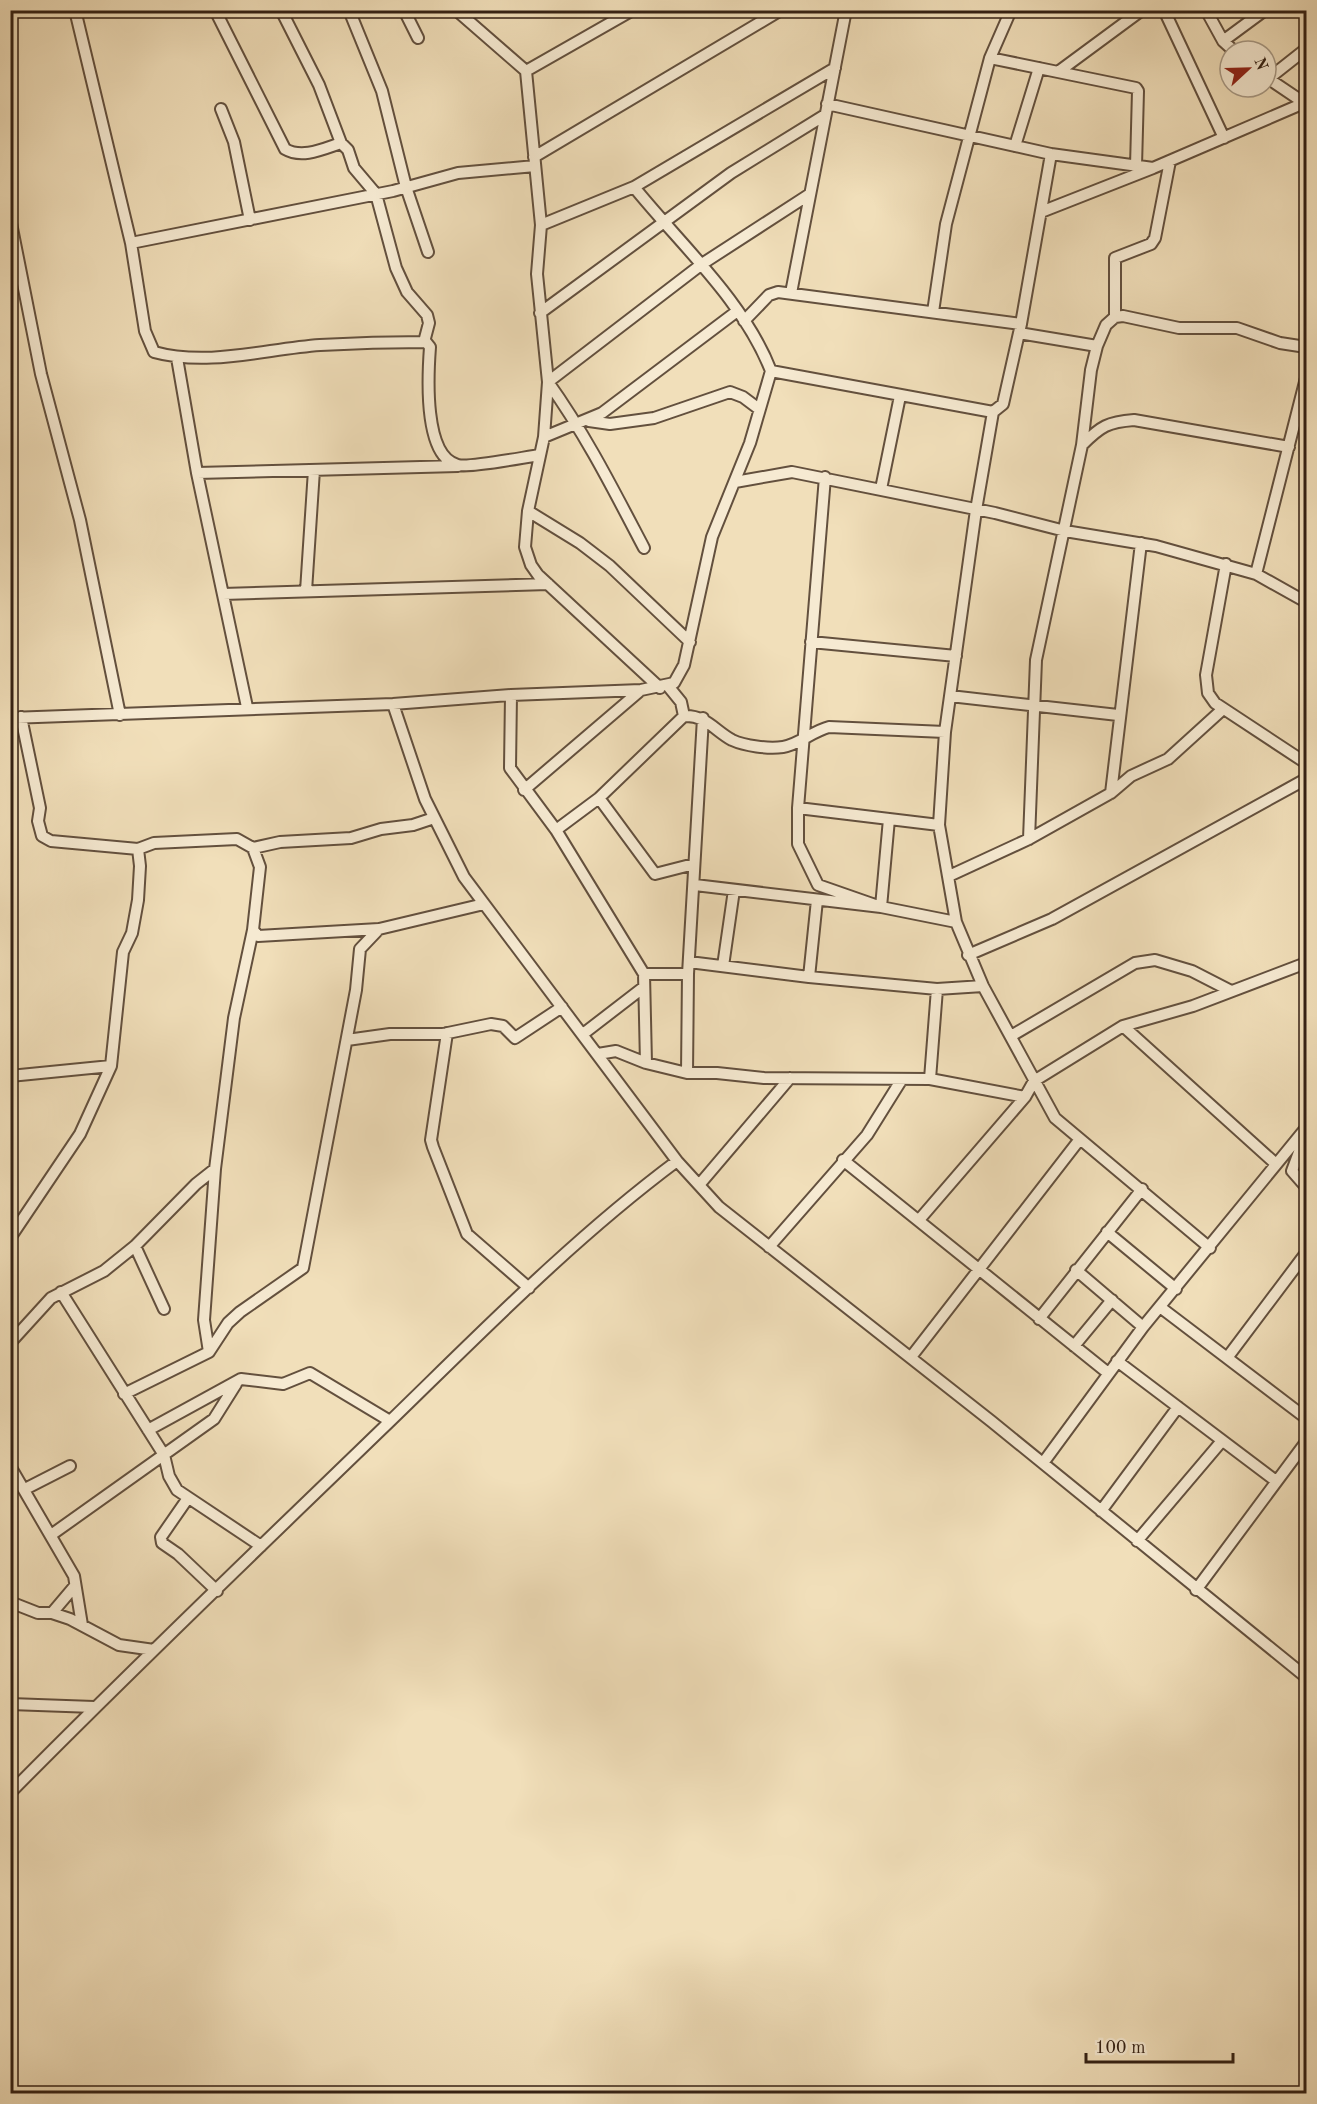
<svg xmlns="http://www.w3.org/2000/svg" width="1317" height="2104" font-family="'Old Standard TT',serif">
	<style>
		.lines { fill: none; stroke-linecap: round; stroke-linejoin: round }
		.minor-casing { stroke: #63503e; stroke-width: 14 }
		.minor { stroke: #f6ead2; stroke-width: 10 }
	</style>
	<rect width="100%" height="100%" fill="#f1dfba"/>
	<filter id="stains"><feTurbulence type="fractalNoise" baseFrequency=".00333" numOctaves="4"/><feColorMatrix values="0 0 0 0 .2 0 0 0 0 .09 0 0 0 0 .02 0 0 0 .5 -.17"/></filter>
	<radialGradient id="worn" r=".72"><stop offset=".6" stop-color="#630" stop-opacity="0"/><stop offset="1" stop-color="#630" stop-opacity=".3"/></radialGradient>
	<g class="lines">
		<defs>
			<path id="minor" d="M75,10l56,233 14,88 9,21c54,15 111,-3 166,-7 35,-2 71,-3 106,-3l4,5c-2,27 -7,110 28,118 11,3 67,-8 82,-10
				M215,10l70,139c17,10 38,0 56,-6
				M281,10l38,75 22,58 7,7 6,18 22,26 20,74 11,24 20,23 2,8 -5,19
				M349,10l33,81 24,96 22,65
				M404,10l14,28
				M456,10l70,61 15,154 -4,49 11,108 -4,55 -16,74 -3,36 6,18 7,10 122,113
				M1164,10l60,128
				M1206,10l17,31 11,10
				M1223,41l42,-31
				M990,58l68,14 84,-62
				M526,71l107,-61
				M1058,72l78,16 2,3 -2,75
				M1266,77l40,27
				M1268,79l38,-30
				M827,104l224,50 102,14
				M221,109l13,33 16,78
				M1015,146l24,-78
				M1051,154l-30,170 -18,80 -10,8 -17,98 -31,222 -6,93 17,97 27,64 72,132 155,130
				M534,157l247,-147
				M1041,212l112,-44 151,-65
				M10,218l31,156 39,146 40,195
				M541,225l93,-38 201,-119
				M131,243l262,-52 65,-18 77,-7
				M791,293l55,-283
				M933,312l13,-88 44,-166 21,-48
				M540,313l191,-140 94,-58
				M1115,317v-59l36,-14 4,-6 15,-77
				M744,321l25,-26 9,-3 243,32
				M1019,333l78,13
				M177,358l20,115 50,234
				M771,371l222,41
				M548,382l154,-118 108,-70
				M548,382c38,53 66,109 96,166
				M589,421l21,3 44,-6 76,-26 13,5 16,12
				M544,437l58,-24 134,-101
				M1082,445c19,-19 26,-23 52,-25l155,27
				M197,473l261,-7
				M825,477l-27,331v36l20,41 63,22
				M735,482l57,-10 203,41 70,18 91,15 100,28 50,28
				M881,489l19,-93
				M528,511l52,32 30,23 80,76
				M1226,564l-20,111 2,18 7,10 91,60
				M1256,574l50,-196
				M306,591l8,-121
				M223,594l325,-10
				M811,642l145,14
				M668,686l13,16 3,14
				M511,695l-1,73 46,62 88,144 2,89
				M950,696l168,19
				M393,704l32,95 39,78 213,284 42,46 272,214 315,256
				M21,717l19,91 -2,13 4,15 9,5 87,8 16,-6 83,-4 16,9 7,19 -7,63 5,6 121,-7 105,-25
				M10,718l383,-14 118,-9 130,-5 33,-7 10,-18 28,-128 38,-94 21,-72c-27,-70 -91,-127 -137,-184
				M524,790l117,-100
				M1111,793l30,-250
				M599,798l56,76 39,-10
				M798,808l141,17
				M556,830l43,-32 85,-82c22,-1 31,15 48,24 13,6 36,9 51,7 15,-2 30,-16 46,-20l116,5
				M1029,839l7,-179 46,-215 9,-75 6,-24 9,-21 9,-8 8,-1 56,12h58l43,15 26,4
				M253,848l27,-6 71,-4 30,-9 32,-4 21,-7
				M949,876l80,-37 82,-46 20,-17 37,-17 55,-50
				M695,885l186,22 75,15
				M881,907l8,-88
				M968,955l84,-36 254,-140
				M689,962l120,15 128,12 46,-3
				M723,966l11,-76
				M644,974h44
				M809,977l8,-77
				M1123,1026l153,138
				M447,1033l-16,107 2,7 34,87 62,54
				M583,1034l61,-47
				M1011,1036l124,-73 20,-3 37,11 39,20
				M347,1040l43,-6h53l48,-10 12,2 12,12 47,-31
				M598,1054l18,-3 30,12 41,10h30l47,5 166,1 95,18
				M687,1073l1,-99 15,-256
				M10,1076l101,-10
				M930,1079l7,-90
				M1305,1136l-13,35 14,16
				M843,1160l265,213
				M699,1185l91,-107
				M919,1220l106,-123 9,-16 89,-55 70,-20 113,-43
				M1107,1232l69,57
				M10,1238l70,-104 31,-68 12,-114 9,-19 6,-33 2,-34 -2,-17
				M135,1246l29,63
				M769,1247l98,-112 35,-56
				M1076,1270l67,57
				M61,1292l103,163 5,21 8,14 84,56
				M1160,1307l146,111
				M1039,1319l103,-130
				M10,1343l41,-45 53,-27 31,-25 61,-62 19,-15
				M1074,1346l38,-46
				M209,1352l-5,-32 11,-151 19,-151 19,-88
				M911,1357l169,-218
				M1227,1358l79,-105
				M1117,1361l159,120
				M124,1394l85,-42 19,-29 12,-11 63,-44 53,-278 4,-41 19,-20
				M148,1430l93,-51 42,5 27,-11 80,48
				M1043,1463l100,-136 163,-199
				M10,1466l64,110 8,49
				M25,1489l45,-23
				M188,1498l-27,39 1,6 16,11 39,37
				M1101,1511l77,-104
				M51,1535l163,-116 22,-35
				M1137,1541l84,-99
				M1196,1590l110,-148
				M10,1602l28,11h14l18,6 49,26 35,5
				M52,1613l22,-26
				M10,1704l84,3
				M10,1793c122,-124 248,-244 373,-365 95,-92 188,-188 294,-267"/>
		</defs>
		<!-- minor casing -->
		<use href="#minor" class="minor-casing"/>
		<!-- minor -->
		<use href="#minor" class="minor"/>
	</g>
	<!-- margin -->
	<rect width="1317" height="2104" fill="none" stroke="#f1dfba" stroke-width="36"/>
	<rect x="12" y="12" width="1293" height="2080" fill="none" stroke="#342114" stroke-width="3"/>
	<rect x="18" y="18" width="1281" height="2068" fill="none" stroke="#342114" stroke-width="1.5"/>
	<!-- north arrow -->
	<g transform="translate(1248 69) rotate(68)"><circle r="28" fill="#f6ead2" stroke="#a89a86" stroke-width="1.5"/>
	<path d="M0-4.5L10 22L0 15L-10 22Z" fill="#8f2418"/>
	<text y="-9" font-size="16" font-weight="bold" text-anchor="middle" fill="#342114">N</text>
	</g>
	<!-- scale -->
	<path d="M1086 2053v9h147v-9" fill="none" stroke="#342114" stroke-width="3"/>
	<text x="1095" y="2053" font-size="18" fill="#342114" stroke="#f6ead2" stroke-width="4.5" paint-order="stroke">100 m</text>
	<rect width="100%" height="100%" filter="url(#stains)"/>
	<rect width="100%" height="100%" fill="url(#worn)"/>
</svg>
